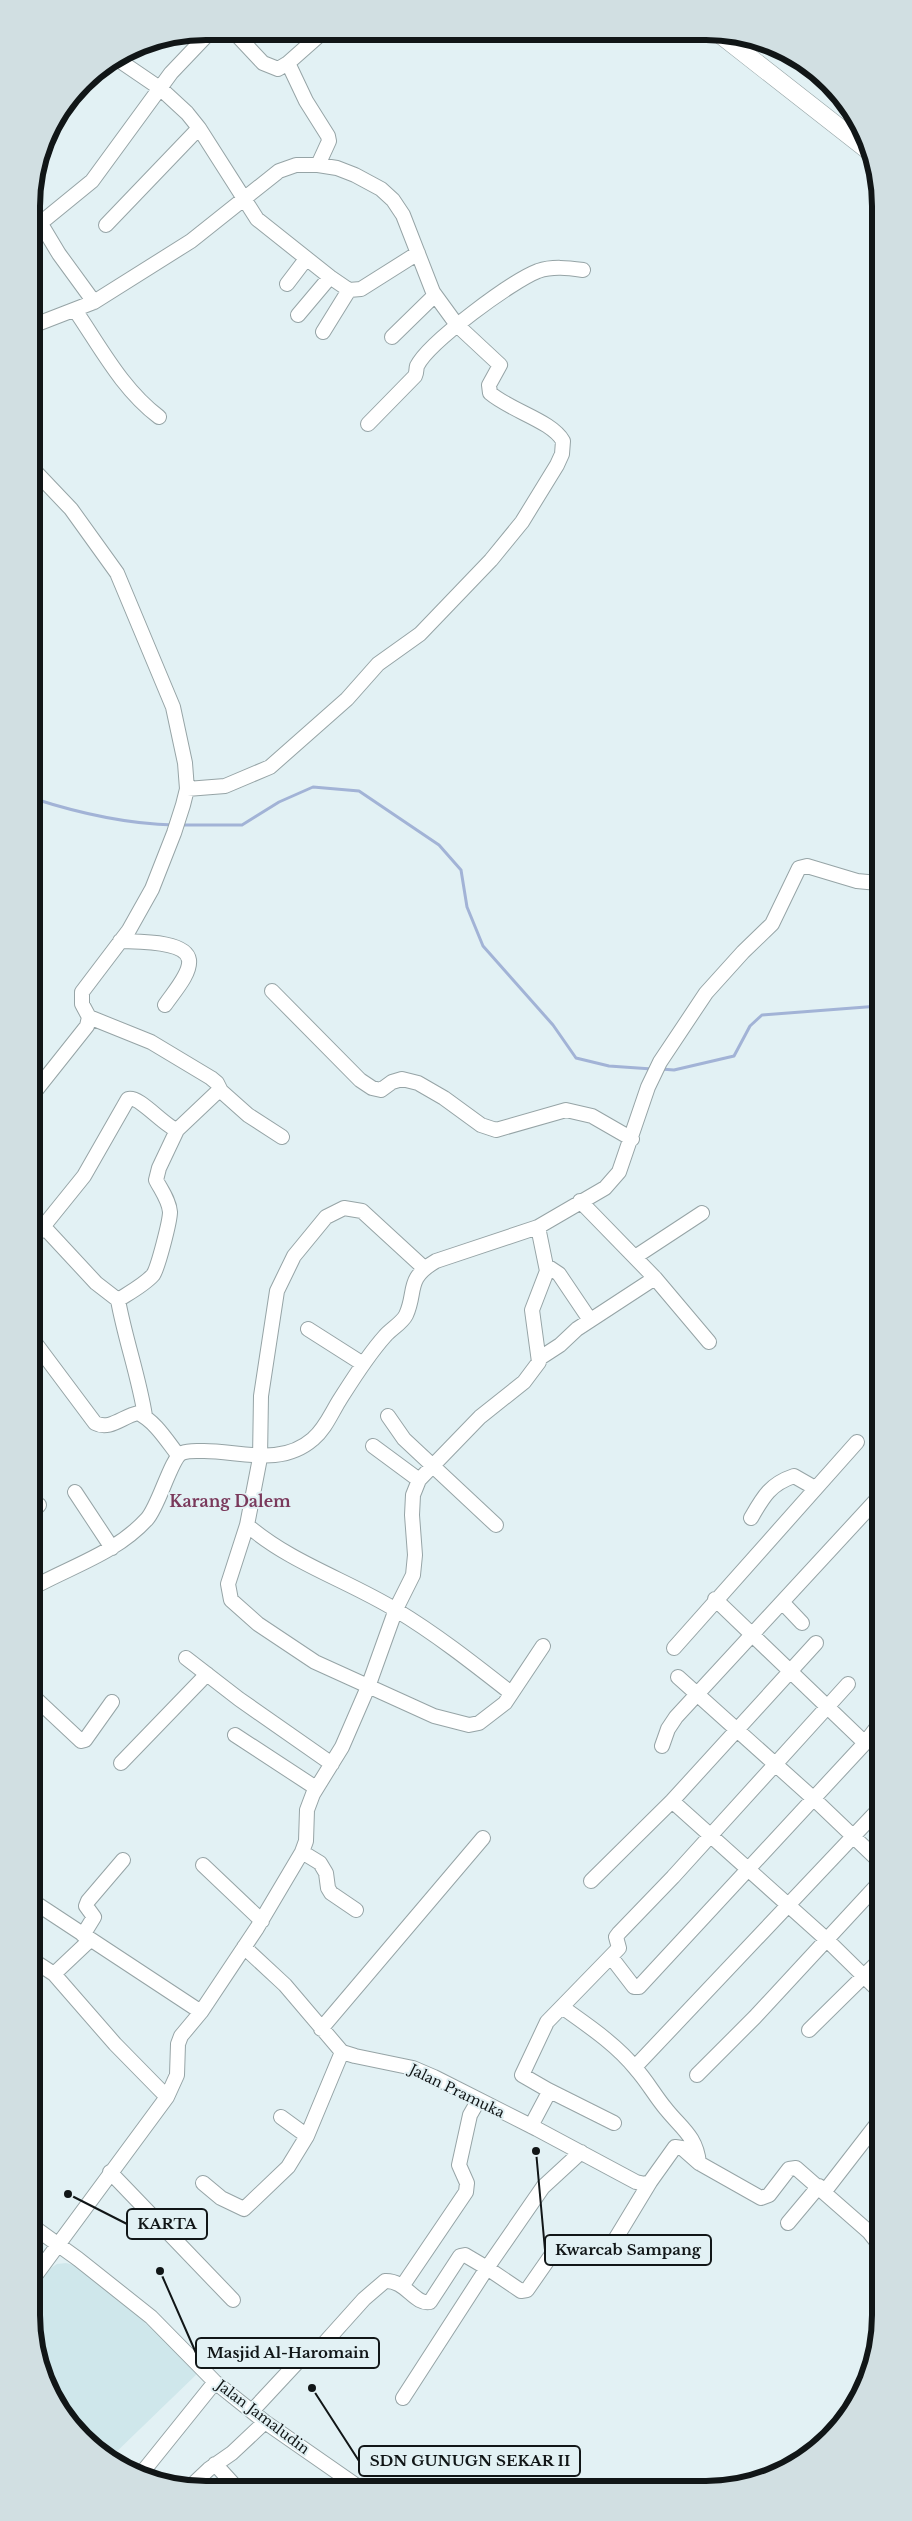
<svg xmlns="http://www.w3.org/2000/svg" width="912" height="2521" font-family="'Libre Baskerville',serif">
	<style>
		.built { fill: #cfe7eb }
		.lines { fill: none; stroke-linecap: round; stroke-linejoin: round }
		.stream { stroke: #a2b3d6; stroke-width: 3 }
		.minor-casing { stroke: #96a4a6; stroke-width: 16 }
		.major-casing { stroke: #96a4a6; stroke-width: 19 }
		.minor { stroke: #fff; stroke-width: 14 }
		.major { stroke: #fff; stroke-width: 18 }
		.labels { text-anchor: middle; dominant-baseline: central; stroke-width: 4; stroke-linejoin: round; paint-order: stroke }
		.street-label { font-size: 14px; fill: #111617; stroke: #e2f1f4 }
		.quarter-label { font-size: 16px; font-weight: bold; fill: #7a395b; stroke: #e2f1f4 }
		.rim { fill: none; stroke: #111617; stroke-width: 6 }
		.leader { fill: none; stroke: #111617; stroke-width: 2 }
		.callout-dot { fill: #111617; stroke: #e2f1f4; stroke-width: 2 }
		.callout { fill: #e2f1f4; stroke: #111617; stroke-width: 2 }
		.callout-label { font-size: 15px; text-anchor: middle; font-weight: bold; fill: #111617 }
	</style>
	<rect width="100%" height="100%" fill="#e2f1f4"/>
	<!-- built -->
	<path class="built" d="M66,2263l8,2 65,52 61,54 -90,87 -27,-19 -28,-37 -20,-53v-62l16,-19 6,-4z"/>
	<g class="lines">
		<!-- stream -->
		<path class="stream" d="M32,798c46,15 94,26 142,27
			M180,825h62l37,-23 34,-15 46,4 80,54 22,25 6,37 16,39 70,79 23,33 33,8 43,3
			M661,1069l13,1 60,-14 16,-30 12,-11 117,-9"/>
		<defs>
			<path id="minor" d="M233,31l30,32 15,6 10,-6 35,-31
				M117,59l44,30 26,24 12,15 58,91 73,58 19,13 12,-1 57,-36
				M288,63l18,38 22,35 1,5 -11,24
				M32,209l27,45 35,48
				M106,225l93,-97
				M32,230l60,-49 79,-108 40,-42
				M287,284l19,-25
				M75,310c26,38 47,79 84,107
				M298,315l32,-38
				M32,326l62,-24 97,-61 88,-70 17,-6h22l19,3 18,7 26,14 12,11 10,15 30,77 24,33 43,40 -11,20 1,8c21,18 62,28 73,48l-1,13 -5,11 -35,57 -31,38 -71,74 -42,30 -31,35 -77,68 -45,19 -38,3
				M323,332l26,-42
				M392,337l43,-42
				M368,424l47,-48c2,-4 1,-7 2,-10 12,-24 95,-85 121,-95 15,-5 30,-3 45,-1
				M32,468l39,41 46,64 56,134 12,56 2,26 -4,16 -9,28 -22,56 -23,41 -47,62v12l7,13 -2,9 -54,68
				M120,941c15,1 66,-1 69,19 2,14 -17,34 -24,45
				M272,991l88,89 12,8 9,2 11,-8 10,-3 16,4 26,15 37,27 15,5 70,-20 26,6 40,23
				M89,1017l62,25 60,36 6,5 4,8
				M580,1201l75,77 54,64
				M44,1227l52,56 22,17c11,-7 26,-15 35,-25 5,-7 17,-54 17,-63 -1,-12 -9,-22 -14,-32l3,-12 18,-38
				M38,1233l46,-57 44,-77c11,-4 36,27 49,31l38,-36 6,-3 27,24 34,22
				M635,1257l67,-44
				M547,1266l12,8 31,46
				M424,1268l-62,-57 -18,-3 -18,9 -32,39 -17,35 -16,105 -1,62 -13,67 -19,59 3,16 27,24 57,38 119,54 35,9 10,-2 26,-20 38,-57
				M118,1300c7,39 21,77 27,116
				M308,1329l55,35
				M33,1340l62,83c15,8 28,-7 43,-10 17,8 29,28 40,42
				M540,1358l20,-13 17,-16 78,-51
				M388,1416l16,23 92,86
				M373,1446l46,34
				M75,1492l37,56
				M33,1511l6,-6
				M751,1518c12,-21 19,-34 43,-42l21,12
				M247,1525c44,38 100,55 149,85 40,24 78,54 115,83
				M34,1587c38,-21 82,-34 113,-68 12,-13 24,-61 35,-66 7,-3 14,-2 22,-2 36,0 77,16 109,-12 12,-10 18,-25 26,-38 14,-22 28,-45 46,-65 6,-7 17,-13 21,-21 11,-24 -1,-36 30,-54l102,-34
				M783,1603l19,20
				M674,1648l183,-206
				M186,1658l53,41 93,65
				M678,1677l136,122 66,63
				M34,1697l47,44 4,-1 27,-38
				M235,1735l81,53
				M865,1743l15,-20
				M662,1746l6,-17 8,-12 203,-220
				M121,1763l86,-89
				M672,1801l154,138 54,53
				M302,1852l18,11 6,10 2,15 3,5 25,17
				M203,1865l59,56
				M591,1881l81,-80 144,-158
				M34,1902l167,110
				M83,1935l11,-18 -8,-11 2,-5 35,-41
				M244,1947l41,38 57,67 13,4 58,12 21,9 103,52 99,53 9,2 5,-2 25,-35 7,1 17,15 62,35 8,-3 20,-26 7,-1 73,64 11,14
				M611,1957l23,30h5l226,-244 -150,-144
				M34,1961l20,13 61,70 52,53
				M54,1974l36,-34
				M562,2007c25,18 54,37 74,62 11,12 19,27 30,40 16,20 30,27 33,54
				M321,2029l162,-191
				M809,2030l71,-70
				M635,2067l245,-259
				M697,2075l58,-58 125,-135
				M548,2090l66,33
				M281,2117l26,19 35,-84
				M531,2126l17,-32v-4l-26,-15 25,-53 72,-74 -3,-11 3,-4 54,-56 175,-193
				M110,2172l123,128
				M203,2183l18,15 23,11 44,-42 19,-31
				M825,2191l55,-71
				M788,2223l31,-37
				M35,2228l43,31 73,58 64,65 50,40 92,64
				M35,2276l132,-179 10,-22 1,-31 3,-8 20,-24 56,-84 45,-76 4,-11 1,-31 6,-16 29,-47 26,-60 28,-78 17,-34 2,-20 -3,-40 1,-20 6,-15 61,-63 44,-35 15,-20 -7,-52 15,-39 -9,-44 67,-39 14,-16 29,-85 12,-25 46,-69 37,-41 29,-28 27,-56 8,-2 50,15 21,2
				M403,2285l63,-93 1,-9 -8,-18 11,-50 8,-14
				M403,2398l84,-130 34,23 6,-1 23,-33 12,-10c16,0 29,13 45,6l43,-71
				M252,2411l53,-57 7,-1 8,-5 44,-49 21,-18c21,-1 29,24 45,21l30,-46 5,-1 22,13 56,-81 38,-35
				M215,2464l20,22
				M145,2469l70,-87
				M191,2486l18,-17 23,-16 33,-31"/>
			<path id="major" d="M721,35l148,116"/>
		</defs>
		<!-- minor casing -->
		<use href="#minor" class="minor-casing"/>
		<!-- major casing -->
		<use href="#major" class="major-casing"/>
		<!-- minor -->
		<use href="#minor" class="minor"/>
		<!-- major -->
		<use href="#major" class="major"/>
	</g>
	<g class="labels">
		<!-- street labels -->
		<g class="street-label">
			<text transform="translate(457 2091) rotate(26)">Jalan Pramuka</text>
			<text transform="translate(263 2417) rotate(37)">Jalan Jamaludin</text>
		</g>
		<!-- quarter labels -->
		<g class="quarter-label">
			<text x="230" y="1501">Karang Dalem</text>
		</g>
	</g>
	<!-- crop -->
	<path d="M0 0H912V2521H0ZM206 40H706A166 166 0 0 1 872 206V2315A166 166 0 0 1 706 2481H206A166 166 0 0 1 40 2315V206A166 166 0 0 1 206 40Z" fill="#d1dfe2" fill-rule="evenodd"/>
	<path class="rim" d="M206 40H706A166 166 0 0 1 872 206V2315A166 166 0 0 1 706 2481H206A166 166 0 0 1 40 2315V206A166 166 0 0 1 206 40Z"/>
	<!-- callouts -->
	<path class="leader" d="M68 2194L127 2224M536 2151L545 2250M160 2271L196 2353M312 2388L359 2461"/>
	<g class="callout-dot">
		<circle cx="68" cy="2194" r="5"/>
		<circle cx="536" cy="2151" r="5"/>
		<circle cx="160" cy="2271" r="5"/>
		<circle cx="312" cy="2388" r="5"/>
	</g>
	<g class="callout">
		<rect x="127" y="2209" width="80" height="30" rx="5"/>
		<rect x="545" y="2235" width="166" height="30" rx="5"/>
		<rect x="196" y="2338" width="183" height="30" rx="5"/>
		<rect x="359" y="2446" width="221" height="30" rx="5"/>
	</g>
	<g class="callout-label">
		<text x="167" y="2229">KARTA</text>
		<text x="628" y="2255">Kwarcab Sampang</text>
		<text x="288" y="2358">Masjid Al-Haromain</text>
		<text x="470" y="2466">SDN GUNUGN SEKAR II</text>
	</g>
</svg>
